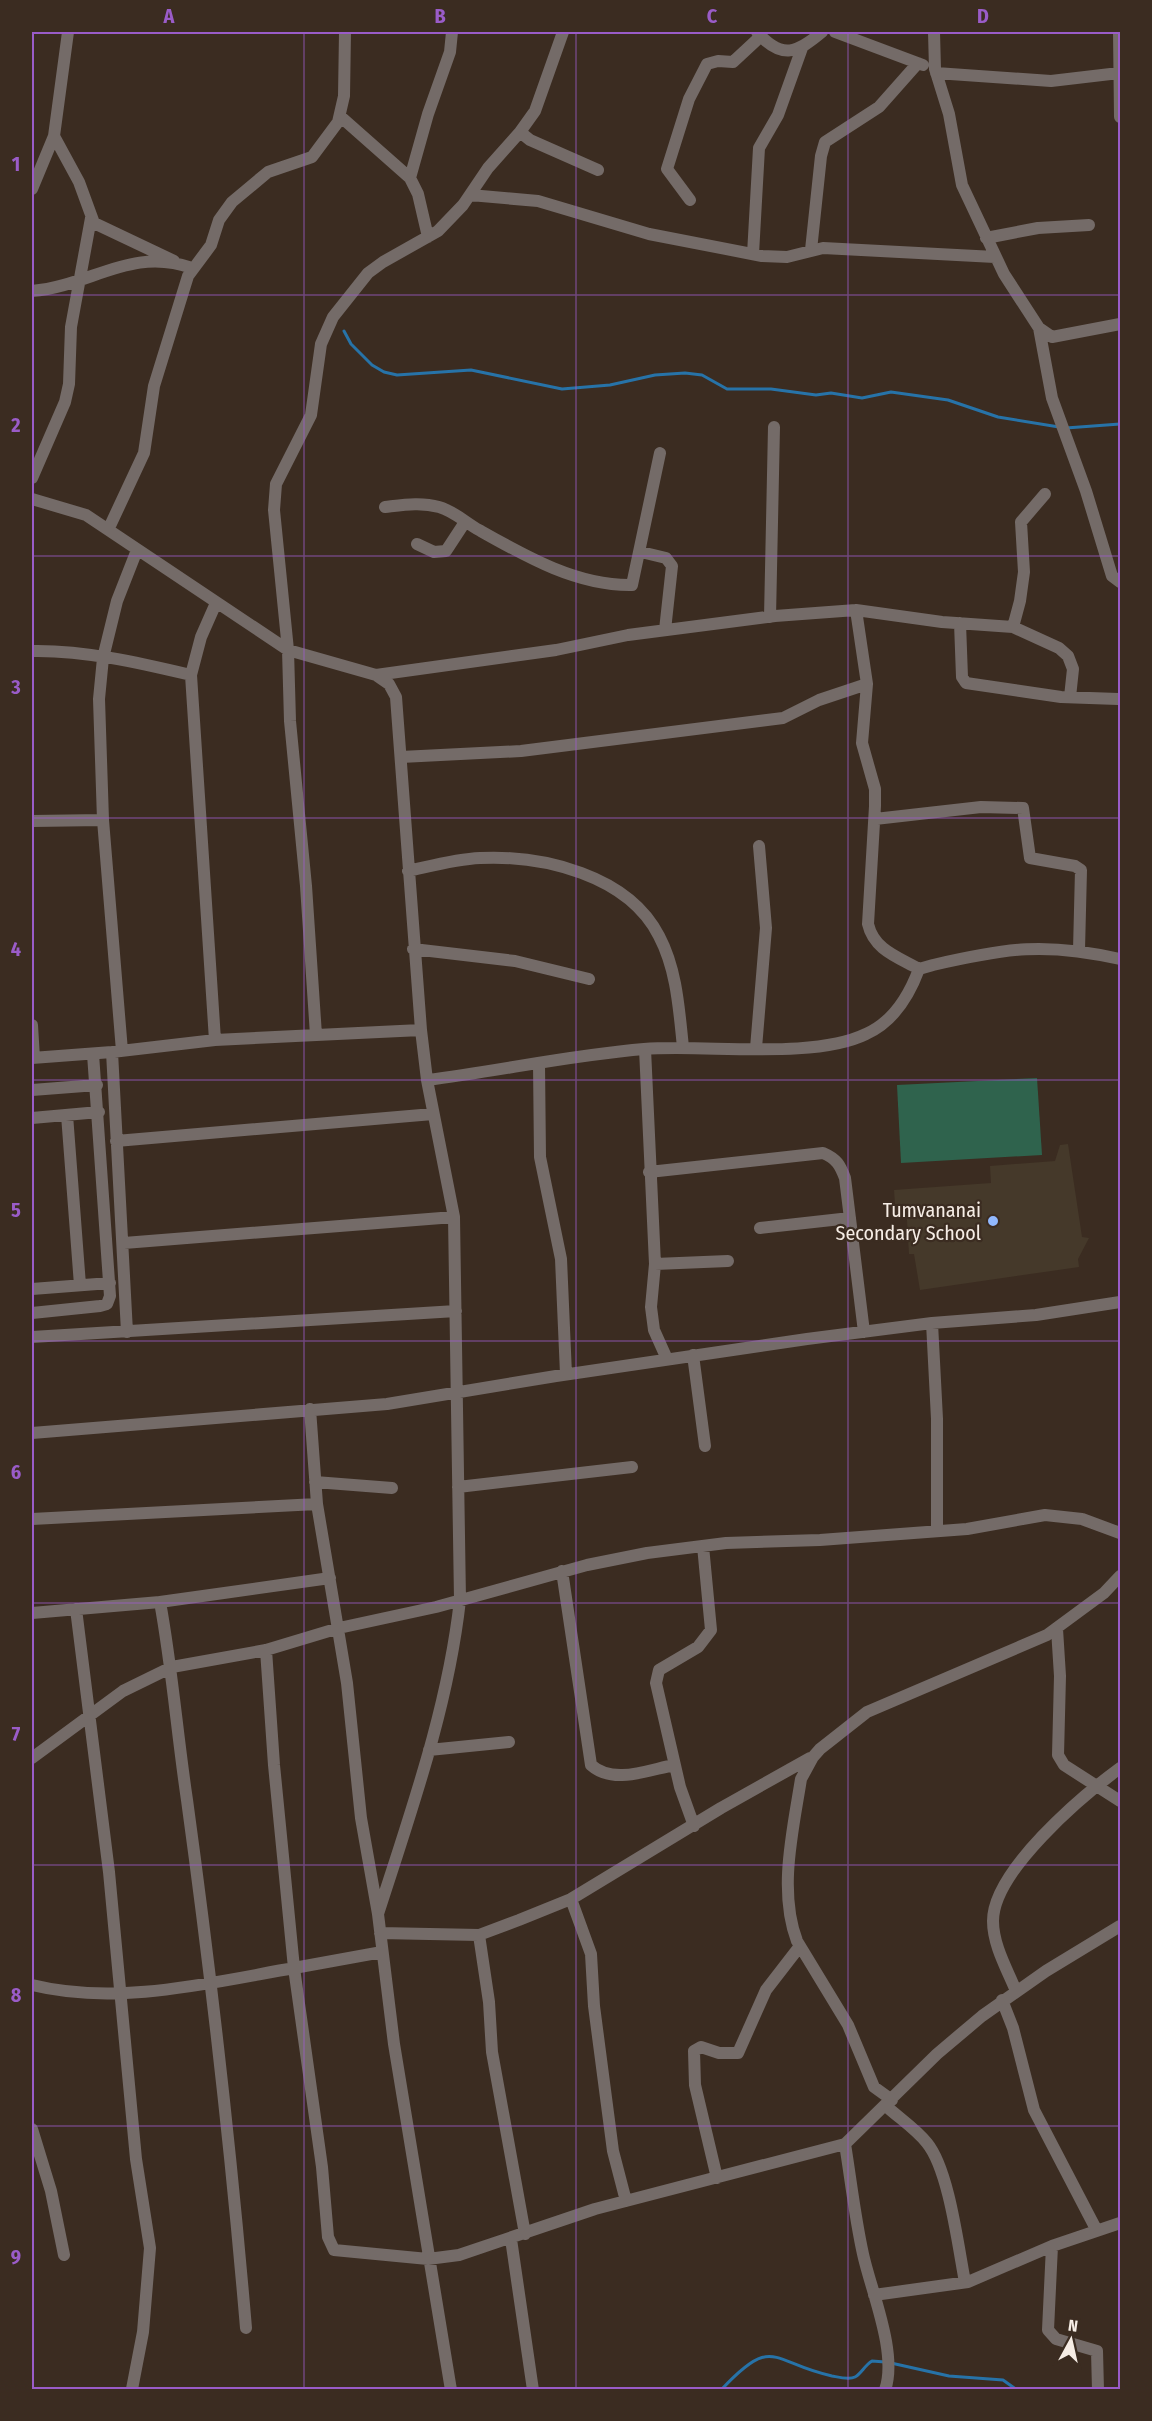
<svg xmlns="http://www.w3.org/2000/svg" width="1152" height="2421" font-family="'Fira Sans Condensed',sans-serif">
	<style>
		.education { fill: #45392a }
		.garden { fill: #2f634d }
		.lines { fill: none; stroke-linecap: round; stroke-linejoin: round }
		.stream { stroke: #2773a8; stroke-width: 3 }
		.street { stroke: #746b68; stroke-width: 12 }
		.grid { fill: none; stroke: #9a5cc8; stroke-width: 1.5; stroke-opacity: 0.55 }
		.poi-dot { fill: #91b8fd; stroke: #3b2c21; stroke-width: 2 }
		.labels { text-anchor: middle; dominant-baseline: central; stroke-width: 4.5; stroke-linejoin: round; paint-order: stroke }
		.poi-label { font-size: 20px; fill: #f6ede5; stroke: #3b2c21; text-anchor: end }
		.neatline { fill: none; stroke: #9a5cc8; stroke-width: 2 }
		.grid-label { font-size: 20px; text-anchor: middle; font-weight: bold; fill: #9a5cc8 }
	</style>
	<rect width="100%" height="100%" fill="#3b2c21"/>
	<!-- education -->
	<path class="education" d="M1068,1144l14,93 7,1 -11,21 1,8 -159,23 -6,-36h-5l-3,-50h-11l-1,-14 97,-7 -1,-17 65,-5 5,-16z"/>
	<!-- garden -->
	<path class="garden" d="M1037,1078l5,77 -141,8 -4,-78z"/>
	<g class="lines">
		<!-- stream -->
		<path class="stream" d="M344,331l7,13 21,21 12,7 13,3 74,-5 91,19 48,-4 45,-10 30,-2 17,2 25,14h44l45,6 15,-2 31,5 29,-6 57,8 50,17 61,10
			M1066,428l54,-4
			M891,2363l58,13 54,4 14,10
			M721,2390c53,-57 50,-27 111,-14 6,1 17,4 23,1 6,-3 10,-12 17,-16l13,1"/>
		<!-- street -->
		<path class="street" d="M757,32c25,29 41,20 65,0
			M835,32l88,33
			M934,32l1,37 14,45 13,71 42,89 35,54 13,9 68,-13
			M1119,32l1,85
			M936,73l115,8 68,-8
			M341,117l69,61 8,16 10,43
			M520,132l10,8 68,30
			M54,136l25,46 15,41 80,38
			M410,178l18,-64 22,-62 2,-20
			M32,189l22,-53 14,-104
			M470,195l68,6 111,33 113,22 25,1 36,-9 172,9
			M690,200l-23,-31 22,-70 18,-35 11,-3 15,1 28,-26
			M986,238l52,-10 51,-3
			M811,250l10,-94 4,-14 54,-35 39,-44
			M753,254l6,-106 19,-33 24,-67
			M32,291c59,-5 99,-45 160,-23
			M1039,328l13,70 34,93 26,85 8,6
			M32,478l33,-76 4,-18 2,-57 20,-109
			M32,499l54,16 202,135 88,25 13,9 7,13 25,333 6,50 27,137 6,383c-12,108 -49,211 -82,314
			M385,507c18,-2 36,-5 54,0 15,4 27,16 40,23 46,26 98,56 153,55l28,-132
			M109,528l35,-75 10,-67 34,-110 23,-31 8,-25 13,-18 36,-30 44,-15 26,-35 6,-26 1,-64
			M417,544l17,8 12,-1 19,-29
			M641,552l25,6 6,8 -7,64
			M770,617l4,-190
			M960,623l2,54 4,6 95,14 57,2
			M1013,627l7,-26 4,-29 -3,-50 24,-28
			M32,651c52,-1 108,12 159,24
			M376,675l180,-25 72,-15 147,-19 81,-6 86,12 71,5 46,21 9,8 5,13 -3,28
			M867,684l-5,59 13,46v17l-7,118c6,26 30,33 51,45
			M401,757l120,-6 262,-33 36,-18 48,-16 -11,-74
			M875,819l106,-12 42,1 7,50 45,8 6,4 -2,80
			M32,821l71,-1
			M408,871c23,-5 48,-12 72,-13 63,-3 148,17 179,78 18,34 20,74 24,111
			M413,949l102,12 74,18
			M32,1025l2,33
			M316,1035l-10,-149 -16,-165 -2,-71 -14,-140 2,-26 35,-69 10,-71 12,-27 35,-44 15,-11 55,-31 25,-26 25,-37 32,-36 15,-21 28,-79
			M215,1040l-24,-365 10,-38 15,-34
			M756,1048l10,-120 -7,-82
			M645,1049l10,215 -4,43 3,23 13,29
			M122,1051l-19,-231 -4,-121 4,-41 14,-57 20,-51
			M112,1052l15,280
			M32,1058l80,-6 103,-12 206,-10
			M539,1064l1,93 21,102 5,115
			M427,1080c72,-9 144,-25 217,-31 61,-5 169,11 222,-15 27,-12 43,-38 53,-65l14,-4c74,-17 112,-23 187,-6
			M32,1090l65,-5
			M67,1115l13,170
			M32,1118l67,-6
			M116,1141l317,-27
			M649,1172l174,-19c14,6 17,12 22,25l19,154
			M760,1228l90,-10
			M124,1243l330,-26
			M655,1264l73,-3
			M32,1289l78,-6
			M32,1313l68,-7 7,-2 3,-8 -17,-242
			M932,1323l5,96v112
			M32,1337l424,-26
			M693,1355l12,91
			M310,1409l7,95 30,179 14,135 17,96 16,130 57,346
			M32,1433l355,-29 169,-28 251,-37 125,-16 104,-8 84,-13
			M315,1482l77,6
			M458,1487l174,-20
			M32,1519l285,-15
			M562,1571l29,194c22,20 57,5 83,0
			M160,1602c12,65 17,131 27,198 24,175 44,351 59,528
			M76,1609l33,263 27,287 14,89 -7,84 -11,57
			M32,1613l128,-11 170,-24
			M1057,1629l3,47 -2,79 6,10 56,36
			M429,1750l80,-8
			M32,1758l91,-67 49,-24 94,-17 73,-22 97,-21 151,-42 60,-12 79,-10 94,-3 147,-11 78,-14 37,4 38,14
			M694,1826l-14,-39 -24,-104 3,-13 39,-23 13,-17 -8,-84
			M571,1899l20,55 3,52 19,145 13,50
			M380,1933l99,2 40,-15 52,-21 150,-91 89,-50
			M479,1935l10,67 3,50 33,182
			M382,1952l-88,16 28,199 6,70 6,13 94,9 31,-4 136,-46 250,-65 92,-90 45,-38 64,-45 74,-45
			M32,1985c85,21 177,-2 262,-17l-20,-203 -8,-115
			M1016,1991c-9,-22 -23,-46 -23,-70 0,-50 89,-125 127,-153
			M1002,2000l11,28 21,82 62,119
			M892,2100l-18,-13 -26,-62 -51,-84c-19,-50 -4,-111 4,-162l12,-22 7,-8 47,-37 180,-77 57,-42 16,-17
			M886,2106c13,12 30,23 41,37 22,27 31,103 38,139
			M32,2129l19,62 13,64
			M845,2144c6,37 10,74 18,110 8,37 35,99 22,136
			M717,2178l-22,-93 -1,-34 7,-4 18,6h19l28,-63 34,-44
			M511,2239l22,151
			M1052,2246l-4,84 8,9 41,12 1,39
			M874,2295l94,-13 84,-36 68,-23"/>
	</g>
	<!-- grid -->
	<path class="grid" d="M304,32v2358M576,32v2358M848,32v2358M32,295h1088M32,556h1088M32,818h1088M32,1080h1088M32,1341h1088M32,1603h1088M32,1865h1088M32,2126h1088"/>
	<!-- markers -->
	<circle class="poi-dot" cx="993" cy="1221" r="6"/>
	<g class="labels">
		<!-- poi labels -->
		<g class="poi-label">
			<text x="981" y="1210">Tumvananai<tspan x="981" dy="23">Secondary School</tspan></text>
		</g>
	</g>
	<!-- border -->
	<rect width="1152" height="2421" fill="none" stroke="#3b2c21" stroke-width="66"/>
	<!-- north arrow -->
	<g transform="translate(1071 2340) rotate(8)" stroke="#3b2c21" stroke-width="4.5" paint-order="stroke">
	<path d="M0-4.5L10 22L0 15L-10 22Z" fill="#f6ede5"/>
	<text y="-9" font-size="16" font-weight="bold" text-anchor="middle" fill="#f6ede5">N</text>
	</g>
	<rect x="33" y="33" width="1086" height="2355" class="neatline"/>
	<g class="grid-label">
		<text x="169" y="23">A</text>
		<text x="440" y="23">B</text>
		<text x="712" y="23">C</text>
		<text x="983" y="23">D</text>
		<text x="16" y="171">1</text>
		<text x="16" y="432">2</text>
		<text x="16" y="694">3</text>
		<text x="16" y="956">4</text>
		<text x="16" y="1217">5</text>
		<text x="16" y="1479">6</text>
		<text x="16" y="1741">7</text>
		<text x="16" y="2002">8</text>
		<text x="16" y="2264">9</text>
	</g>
</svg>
